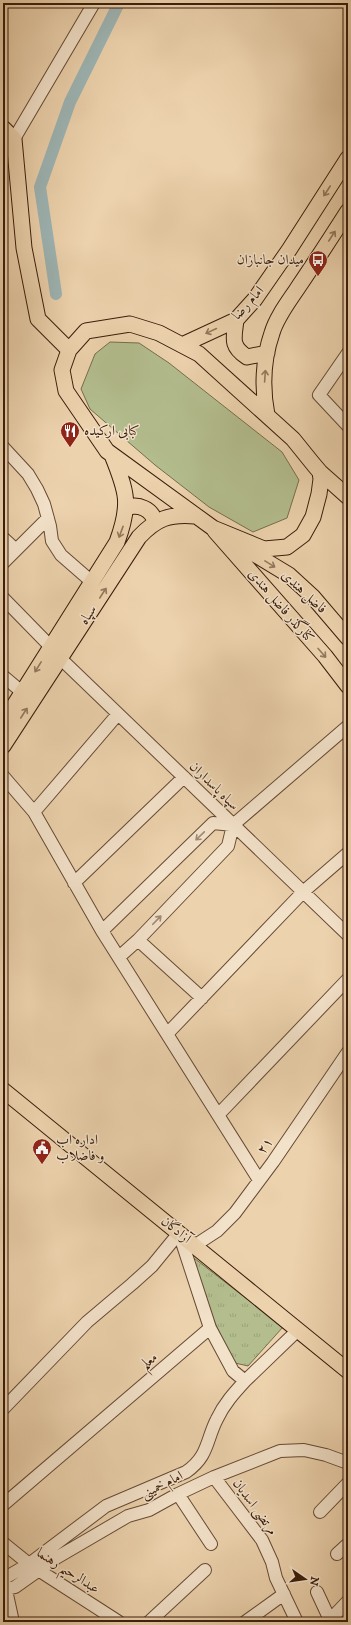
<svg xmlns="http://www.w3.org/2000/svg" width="351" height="1625" font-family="'IM FELL DW Pica',Amiri,serif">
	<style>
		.green { fill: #b3bd8e; stroke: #766d4c }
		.park { fill: url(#park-tufts); stroke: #766d4c }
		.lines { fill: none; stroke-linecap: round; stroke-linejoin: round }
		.canal { stroke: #9db5b5; stroke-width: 12 }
		.minor-casing { stroke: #664a34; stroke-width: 14 }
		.major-casing { stroke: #3a1d0b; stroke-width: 17 }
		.minor { stroke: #f3e2ca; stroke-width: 12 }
		.major { stroke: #ecd2ad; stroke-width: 15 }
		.oneway { stroke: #93785c }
		.oneway2 { stroke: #a08974 }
		.labels { text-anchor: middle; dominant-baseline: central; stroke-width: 3; stroke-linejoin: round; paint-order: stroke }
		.poi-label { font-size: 14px; fill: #3a1d0b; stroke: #f3e2ca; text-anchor: start }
		.street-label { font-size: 14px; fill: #3a1d0b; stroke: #f3e2ca }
	</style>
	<defs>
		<pattern id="park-tufts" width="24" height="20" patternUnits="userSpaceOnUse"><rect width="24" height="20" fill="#b3bd8e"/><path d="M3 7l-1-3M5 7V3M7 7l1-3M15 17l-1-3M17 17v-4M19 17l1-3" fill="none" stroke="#9ba279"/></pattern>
	</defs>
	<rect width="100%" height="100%" fill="#ecd2ad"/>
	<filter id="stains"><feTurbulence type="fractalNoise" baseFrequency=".005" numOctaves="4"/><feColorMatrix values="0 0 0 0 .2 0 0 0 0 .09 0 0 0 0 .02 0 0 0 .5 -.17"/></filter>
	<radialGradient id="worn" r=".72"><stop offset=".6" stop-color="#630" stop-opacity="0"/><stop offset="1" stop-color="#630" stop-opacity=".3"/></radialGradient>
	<!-- green -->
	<path class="green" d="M110,342l29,1 30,20 113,89 17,28 -12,38 -34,14 -44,-25 -54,-42 -65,-56 -9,-20 14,-35z"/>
	<!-- park -->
	<path class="park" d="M194,1258l89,69 -35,39 -13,-3c-17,-34 -36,-67 -41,-105z"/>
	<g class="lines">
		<!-- canal -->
		<path class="canal" d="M56,294l-16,-107 30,-85 49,-99"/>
		<defs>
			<path id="minor" d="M14,139l80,-136
				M348,353l-29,42 29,31
				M3,447l25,27 9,15 7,15 6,22 2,15 9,14 31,27
				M3,538l13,12
				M3,563l45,-45
				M3,598l48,49
				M60,658l288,277
				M3,676l19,16
				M3,776l31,36 68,119 157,249
				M34,812l84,-98
				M74,883l110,-106
				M102,931l111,-108 20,2
				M138,940l64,58
				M119,957l19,-17 90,-94 5,-21 115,-99
				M167,1034l136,-142 45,-39
				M218,1115l130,-136
				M179,1233l31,95
				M194,1246l23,-15 18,-18 38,-51 75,-110
				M3,1409l84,-87 45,-38 20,-18 27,-33
				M214,1477l48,63 10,22 4,16 21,44
				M178,1494l33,50
				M3,1505l207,-177 23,43 12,10 53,-51
				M320,1512l28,-29
				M3,1543l26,21 90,58
				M337,1554l11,-10
				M3,1579l26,-15 77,-58 80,-34c23,-16 20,-32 31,-53 7,-15 17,-26 28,-38
				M3,1590l12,-3 41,-29 72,-42 21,-6 29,-16 36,-17 66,-26 24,-1 22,5 22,8
				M6,1590l7,32
				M317,1592l13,28
				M149,1622l56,-52
				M245,1622l39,-28
				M327,1622l3,-2 18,-19"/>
			<path id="major" d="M3,128l11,11 10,109 14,71 31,31
				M236,320c-2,18 -6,26 11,37l20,-4
				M130,324l29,9 40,21 94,85 21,26 6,7 1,7 -2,15 -6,23 -10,18 -16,12 -23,2 -51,-21 -106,-77 -41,-60 -4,-21 7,-20 17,-19z
				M182,345l54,-25 19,-21 34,-49 59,-92
				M267,415c-5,-26 -4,-56 5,-82 5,-17 18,-33 27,-47 17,-25 33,-50 49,-75
				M320,472l28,25
				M126,508c12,-5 27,1 29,15
				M215,531l110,125 23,30
				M246,549l43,26 24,22 35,41
				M3,723l114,-181c14,-38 10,-50 -5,-87
				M3,746l136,-209c18,-19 30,-23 56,-21
				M3,1090l345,281"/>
		</defs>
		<!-- minor casing -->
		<use href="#minor" class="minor-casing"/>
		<!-- major casing -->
		<use href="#major" class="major-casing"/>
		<!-- minor -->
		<use href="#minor" class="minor"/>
		<!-- major -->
		<use href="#major" class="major"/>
	</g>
	<!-- one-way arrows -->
	<defs><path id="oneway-shaft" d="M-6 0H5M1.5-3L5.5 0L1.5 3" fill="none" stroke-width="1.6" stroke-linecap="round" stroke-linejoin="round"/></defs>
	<g class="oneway">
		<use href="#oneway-shaft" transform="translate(327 191) rotate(123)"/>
		<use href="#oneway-shaft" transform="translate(332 236) rotate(-57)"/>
		<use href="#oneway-shaft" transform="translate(211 331) rotate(155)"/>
		<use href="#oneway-shaft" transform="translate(265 376) rotate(-86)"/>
		<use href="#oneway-shaft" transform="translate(121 532) rotate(110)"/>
		<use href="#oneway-shaft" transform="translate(270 564) rotate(32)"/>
		<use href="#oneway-shaft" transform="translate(103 593) rotate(-57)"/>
		<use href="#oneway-shaft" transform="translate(322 653) rotate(49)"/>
		<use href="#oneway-shaft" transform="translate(38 667) rotate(122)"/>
		<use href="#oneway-shaft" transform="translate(24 713) rotate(-57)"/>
	</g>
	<g class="oneway2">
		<use href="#oneway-shaft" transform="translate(200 836) rotate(136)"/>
		<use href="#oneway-shaft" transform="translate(157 920) rotate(-46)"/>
	</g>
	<!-- icons -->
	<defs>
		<symbol id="bus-pin" viewBox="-11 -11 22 30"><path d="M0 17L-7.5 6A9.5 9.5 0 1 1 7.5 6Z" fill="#8f2418" stroke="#f3e2ca"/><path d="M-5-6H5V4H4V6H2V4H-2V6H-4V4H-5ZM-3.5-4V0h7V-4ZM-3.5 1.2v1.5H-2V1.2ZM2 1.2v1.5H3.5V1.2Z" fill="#fff"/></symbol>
		<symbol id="restaurant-pin" viewBox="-11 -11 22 30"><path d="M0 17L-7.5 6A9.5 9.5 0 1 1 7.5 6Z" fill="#8f2418" stroke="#f3e2ca"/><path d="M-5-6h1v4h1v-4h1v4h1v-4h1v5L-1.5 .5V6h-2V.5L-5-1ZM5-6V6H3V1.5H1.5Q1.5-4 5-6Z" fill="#fff"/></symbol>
		<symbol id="civic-pin" viewBox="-11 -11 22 30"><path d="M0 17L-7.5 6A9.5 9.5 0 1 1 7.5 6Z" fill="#8f2418" stroke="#f3e2ca"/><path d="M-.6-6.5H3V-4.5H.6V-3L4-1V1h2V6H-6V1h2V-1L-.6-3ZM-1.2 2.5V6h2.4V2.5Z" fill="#fff"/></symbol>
	</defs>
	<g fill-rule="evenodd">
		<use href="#bus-pin" x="307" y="249" width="22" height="30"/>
		<use href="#restaurant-pin" x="59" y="420" width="22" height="30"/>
		<use href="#civic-pin" x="31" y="1137" width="22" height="30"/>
	</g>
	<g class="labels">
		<!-- poi labels -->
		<g class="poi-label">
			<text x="304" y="260" text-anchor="end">میدان جانبازان</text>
			<text x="84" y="431">کبابی ارکیده</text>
			<text x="56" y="1140">اداره اب<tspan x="56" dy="16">و فاضلاب</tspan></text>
		</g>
		<!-- street labels -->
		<g class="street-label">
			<text transform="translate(248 303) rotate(-48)">امام رضا</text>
			<text transform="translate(304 592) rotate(43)">فاضل هندی</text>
			<text transform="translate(281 606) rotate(49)">کنارگذر فاضل هندی</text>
			<text transform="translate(88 615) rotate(-57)">سپاه</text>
			<text transform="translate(214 786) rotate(44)">سپاه پاسداران</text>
			<text transform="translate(265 1146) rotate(-55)">۲۱</text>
			<text transform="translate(176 1230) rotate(39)">آزادگان</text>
			<text transform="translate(149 1361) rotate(-41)">معلم</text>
			<text transform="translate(162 1485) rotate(-27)">امام خمینی</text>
			<text transform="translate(255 1507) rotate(54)">مرتضی اسدیان</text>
			<text transform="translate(68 1571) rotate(33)">عبدالرحیم رهنما</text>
		</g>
	</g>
	<!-- margin -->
	<rect width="351" height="1625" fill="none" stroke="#ecd2ad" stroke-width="16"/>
	<rect x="4" y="4" width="343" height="1617" fill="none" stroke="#3a1d0b" stroke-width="2"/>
	<rect x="8" y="8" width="335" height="1609" fill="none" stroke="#3a1d0b"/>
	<!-- north arrow -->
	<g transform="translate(305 1579) rotate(103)" stroke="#f3e2ca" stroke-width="3" paint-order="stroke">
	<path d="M0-3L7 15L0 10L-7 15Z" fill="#3a1d0b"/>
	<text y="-6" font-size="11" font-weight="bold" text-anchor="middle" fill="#3a1d0b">N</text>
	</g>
	<rect width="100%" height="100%" filter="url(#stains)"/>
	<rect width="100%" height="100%" fill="url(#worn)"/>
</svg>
